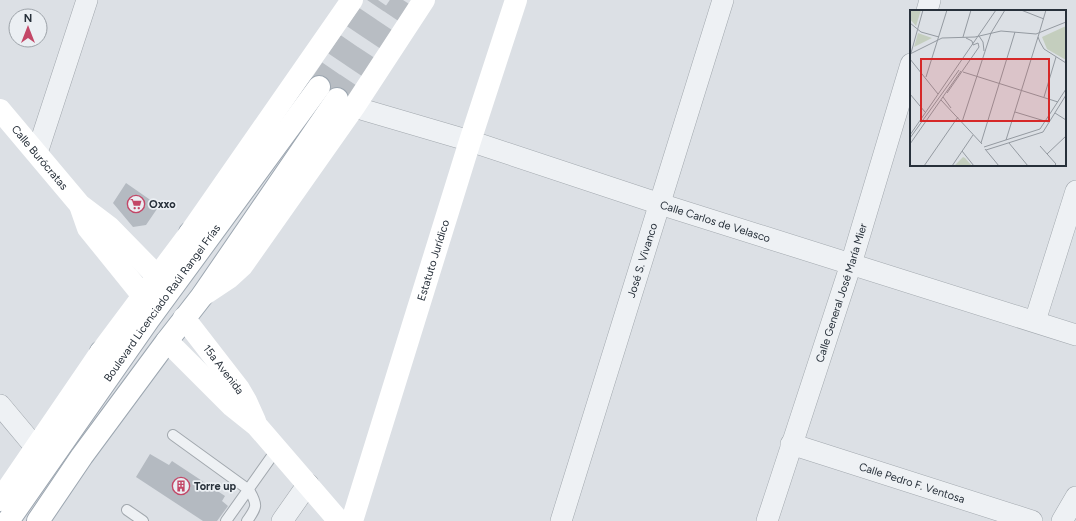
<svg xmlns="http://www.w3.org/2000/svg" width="1076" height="521" font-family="Figtree,sans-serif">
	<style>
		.building { fill: #b4bac1 }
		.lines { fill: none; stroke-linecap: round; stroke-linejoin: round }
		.primary-tunnel { stroke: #b8bdc3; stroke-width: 22; stroke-dasharray: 22 11; stroke-linecap: butt }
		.lane-casing { stroke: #a2a8ae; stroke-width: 12 }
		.street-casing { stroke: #a2a8ae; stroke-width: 22 }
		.primary-casing { stroke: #9ca6b0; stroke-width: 24 }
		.lane { stroke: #eef1f4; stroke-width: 10 }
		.street { stroke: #eef1f4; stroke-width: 21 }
		.secondary { stroke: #fff; stroke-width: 22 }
		.primary { stroke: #fff; stroke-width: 22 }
		.labels { text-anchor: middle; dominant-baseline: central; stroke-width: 3.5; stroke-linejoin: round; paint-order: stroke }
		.street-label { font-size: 11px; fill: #27303a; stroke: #ebeff3 }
		.poi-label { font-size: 11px; font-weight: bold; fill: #27303a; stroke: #ebeff3; text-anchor: start }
		.inset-road { fill: none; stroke: #949aa1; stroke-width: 1 }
		.view { fill: #d62828; fill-opacity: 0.15; stroke: #d62828; stroke-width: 2 }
		.inset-edge { fill: none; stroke: #27303a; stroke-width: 2 }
	</style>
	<rect width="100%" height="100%" fill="#dce0e5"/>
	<!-- building -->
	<path class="building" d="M126,183l33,23 -13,19 -13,2 -20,-24z
		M150,454l19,11 3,-4 53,35 -3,5 6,5 -11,15h-14l-67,-44z"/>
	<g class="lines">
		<!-- primary-tunnel -->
		<path class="primary-tunnel" d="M319,87l59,-87
			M337,99l66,-99"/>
		<defs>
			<path id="lane" d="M173,435l76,55c9,15 8,17 -2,31
				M127,510l16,11
				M226,521l51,-72"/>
			<g id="street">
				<path d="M927,11l3,-11"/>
				<path id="s1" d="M354,107l116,34 190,63 416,131"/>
				<path d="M37,153l50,-153"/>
				<path d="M1035,321l41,-130"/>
				<path d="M0,405l36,43"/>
				<path id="s2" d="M791,444l241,77"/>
				<path d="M282,521l26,-37"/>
				<path id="s3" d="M561,521l162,-521"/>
				<path id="s4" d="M767,521l84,-257 60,-200"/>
				<path d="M1062,521l14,-24"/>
			</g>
			<g id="primary">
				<path d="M178,270l12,-37"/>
				<path d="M101,352l35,-25"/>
				<path id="s8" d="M8,521l141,-202 170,-232"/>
				<path d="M38,521l44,-65 85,-115 35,-45 135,-197"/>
			</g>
		</defs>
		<!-- lane casing -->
		<use href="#lane" class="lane-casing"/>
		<!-- street casing -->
		<use href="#street" class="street-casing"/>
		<!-- primary casing -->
		<use href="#primary" class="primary-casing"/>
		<!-- lane -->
		<use href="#lane" class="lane"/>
		<!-- street -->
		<use href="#street" class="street"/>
		<!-- secondary -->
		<g class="secondary">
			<path id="s5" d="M0,110l80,95 29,22 49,50"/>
			<path d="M81,208l7,20 55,68"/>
			<path d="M203,295l27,-18 12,-11 112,-159 70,-107"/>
			<path id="s6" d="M184,318l55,71 7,12 9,20"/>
			<path d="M167,341l65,65 25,20 82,95"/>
			<path d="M0,500l101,-148 89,-119 162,-233"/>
			<path id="s7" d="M352,521l118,-380 46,-141"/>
		</g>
		<!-- primary -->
		<use href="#primary" class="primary"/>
	</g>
	<!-- icons -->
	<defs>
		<symbol id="supermarket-ring" viewBox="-11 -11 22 22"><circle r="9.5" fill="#ebeff3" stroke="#c34767" stroke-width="1.5"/><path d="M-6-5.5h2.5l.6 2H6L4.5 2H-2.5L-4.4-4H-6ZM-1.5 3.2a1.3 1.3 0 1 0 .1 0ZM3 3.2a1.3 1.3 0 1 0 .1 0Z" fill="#c34767"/></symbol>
		<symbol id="building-ring" viewBox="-11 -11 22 22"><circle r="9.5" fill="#ebeff3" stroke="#c34767" stroke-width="1.5"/><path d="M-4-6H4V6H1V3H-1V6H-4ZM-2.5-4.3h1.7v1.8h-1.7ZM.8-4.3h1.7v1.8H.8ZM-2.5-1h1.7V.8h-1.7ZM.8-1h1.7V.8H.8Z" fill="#c34767"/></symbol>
	</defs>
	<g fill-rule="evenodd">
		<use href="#supermarket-ring" x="126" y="194" width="20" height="20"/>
		<use href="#building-ring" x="171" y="476" width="20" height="20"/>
	</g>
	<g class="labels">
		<!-- street labels -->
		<g class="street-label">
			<text stroke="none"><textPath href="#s5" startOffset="62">Calle Burócratas</textPath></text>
			<text stroke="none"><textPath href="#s1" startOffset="379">Calle Carlos de Velasco</textPath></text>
			<text stroke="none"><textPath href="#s7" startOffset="273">Estatuto Jurídico</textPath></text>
			<text stroke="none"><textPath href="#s3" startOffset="273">José S. Vivanco</textPath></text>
			<text stroke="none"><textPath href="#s4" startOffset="240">Calle General José María Mier</textPath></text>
			<text stroke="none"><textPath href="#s8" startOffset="267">Boulevard Licenciado Raúl Rangel Frías</textPath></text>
			<text stroke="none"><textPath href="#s6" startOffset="65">15a Avenida</textPath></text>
			<text stroke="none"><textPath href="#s2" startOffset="127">Calle Pedro F. Ventosa</textPath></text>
		</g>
		<!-- poi labels -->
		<g class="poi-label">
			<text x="149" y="204">Oxxo</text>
			<text x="194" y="486">Torre up</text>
		</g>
	</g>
	<!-- overview -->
	<g transform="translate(910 10)">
		<rect width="156" height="156" fill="#dce0e5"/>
		<path d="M0,0h11l-5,16 -6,-7zM156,16v34l-19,-11 -5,-12zM8,23l14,5 -18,9zM53,147l2,1 7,8h-18z" fill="#c4cebe"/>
		<path class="inset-road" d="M111,0l23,9M136,0l-8,27 2,5 4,7 22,14M0,13l11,9 18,5M69,26l4,6 1,9M53,27l8,-27M1,43l12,-43M0,44l32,-16 33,-1 26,-6 35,3 30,-12M0,49l28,35M53,62l95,30M16,67l21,-67M37,83l32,-46 -1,-4 -5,2 -1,-4 -6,-3M0,84l15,18M33,87l8,11M134,87l12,-40M31,90l41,44M105,102l33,10M145,103l11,7M52,112l29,-89 14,-23M0,125l86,-125M0,128l49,-68M96,130l32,-103M71,133l34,-111M99,133l19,23M0,134l51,-73M130,136l16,18 -2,2M74,137l56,-18 26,-40M75,139l14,17M76,140l57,-18 23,-37M52,141l12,15M137,144l19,-18M14,156l34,-49M42,156l21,-31"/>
		<path class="view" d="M11,49h128v62h-128z"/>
		<rect width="156" height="156" class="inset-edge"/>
	</g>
	<!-- north arrow -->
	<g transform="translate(28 28)"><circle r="19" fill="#ebeff3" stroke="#9da3a9"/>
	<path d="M0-3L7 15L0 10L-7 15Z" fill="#c34767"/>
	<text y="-6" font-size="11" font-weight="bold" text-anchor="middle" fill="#27303a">N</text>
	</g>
</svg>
